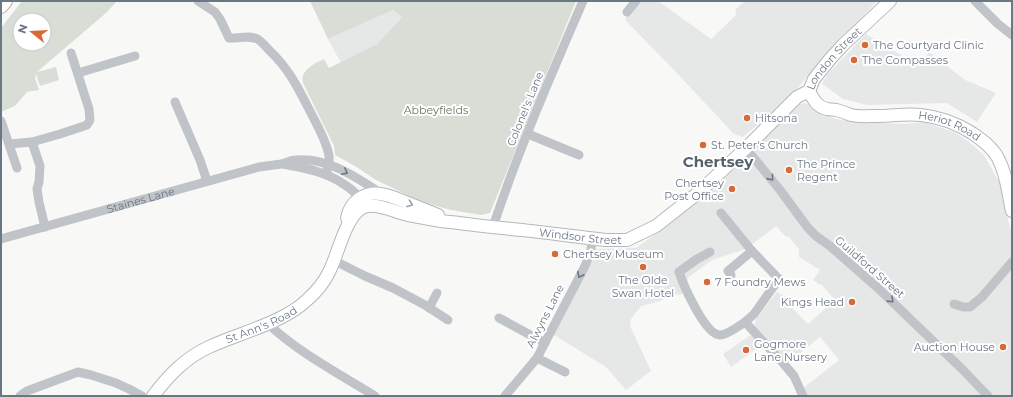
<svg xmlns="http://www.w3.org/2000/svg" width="1013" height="397" font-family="Montserrat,sans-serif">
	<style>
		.built { fill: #e6e8e7 }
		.green { fill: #d8ddd6; fill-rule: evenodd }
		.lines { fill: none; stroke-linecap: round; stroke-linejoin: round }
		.major-casing { stroke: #b4b8bc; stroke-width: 14 }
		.highway-casing { stroke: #b4b7bb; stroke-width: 16 }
		.minor { stroke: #c0c4c8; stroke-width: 9 }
		.major { stroke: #fff; stroke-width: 12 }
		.highway { stroke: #fff; stroke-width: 14 }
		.oneway { stroke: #6a7785 }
		.oneway2 { stroke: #97a0aa }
		.poi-dot { fill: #d86938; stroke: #fff; stroke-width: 1.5 }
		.labels { text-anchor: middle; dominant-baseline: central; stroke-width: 4; stroke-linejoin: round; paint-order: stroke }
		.poi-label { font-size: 11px; fill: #6a7785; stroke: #fff; text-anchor: start }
		.street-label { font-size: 11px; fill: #6a7785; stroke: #fff }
		.park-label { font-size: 11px; fill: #667864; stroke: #fff }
		.district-label { font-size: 15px; font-weight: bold; fill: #57616b; stroke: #fff }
	</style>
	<rect width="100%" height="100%" fill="#f8f9f7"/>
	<!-- built -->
	<path class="built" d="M641,1h17l53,38 25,-24 -1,-5 10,-9h132l-67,72 -17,21 -50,43 -9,-3 -61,-65 -48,-49 2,-5z
		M393,10l9,7 -25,27 -36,19 -13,-24z
		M866,34l53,32 10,-14 36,28 31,13 -19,29 -30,-19 -80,2 -24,-6 -21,-15 5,-9z
		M805,103l19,13 17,4 23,2 43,2 17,-2 30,10 14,9 16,14 16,29 10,44 2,3v165h-215l10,-11 32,-25 -19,-23 -31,25 -27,-17 -31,22 -8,-13 29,-20 4,-15 21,-27 18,11 -3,5 16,16 27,-24 -14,-16 -1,1 -7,-5 7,-10 -21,-13v-8l-11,-13 -2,1 -10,-11 -30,23 -34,11 -23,17 -7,17 -8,1 -17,7 -16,4 -10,13 -1,7 21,45 -25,19 -20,-23 -52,-32 40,-86 42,-1 28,-20 136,-124z"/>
	<!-- green -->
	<path class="green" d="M22,1h95l-11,12 -69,59 19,-5 3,13 -19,6 -4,-12 -1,4 4,12 -12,2 -12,14 -14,6v-84zM20,20h24v24h-24z
		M310,1h266l-86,212 -9,2 -30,-5 -29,-8 -46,-22 -21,-14 -20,-11 -1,-9 -31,-63c-3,-13 11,-19 21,-24l5,9 48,-24 25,-27 -9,-7 -65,29z"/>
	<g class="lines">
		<defs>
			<g id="major">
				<path id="s2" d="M809,91c4,8 8,16 18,18 3,1 6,0 9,1 5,1 10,3 15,5 8,2 19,1 27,1 15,0 29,-3 43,-1 19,2 35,8 51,18 10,7 20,14 26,25 9,17 10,35 14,53"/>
				<path d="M347,218c3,-16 17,-27 34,-24 9,1 19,6 27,9 10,4 20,8 30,12"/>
				<path id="s3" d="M153,396c16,-21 32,-38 56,-49 30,-14 74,-24 98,-47 9,-8 17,-17 22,-28 9,-16 17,-62 38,-66 13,-2 28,6 41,9 11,2 22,4 33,6 6,1 12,1 18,2 21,3 42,5 63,7 28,3 56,7 84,10h21l29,-14 42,-33 47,-44 52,-52 12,-6 5,-12 17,-21 12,-13 47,-44"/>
			</g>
			<path id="highway" d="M1,6l4,-5"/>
		</defs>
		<!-- major casing -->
		<use href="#major" class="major-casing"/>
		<!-- highway casing -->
		<use href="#highway" class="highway-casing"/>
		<!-- minor -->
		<g class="minor">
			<path d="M198,1l17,11 5,7 9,19c10,1 21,-4 30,2 4,3 8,8 11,11 21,20 30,41 43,66 6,12 14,26 16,39 1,6 -2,13 -3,18"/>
			<path d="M975,1l23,23 14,11"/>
			<path d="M627,12l9,-11"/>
			<path d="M78,73l57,-17"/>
			<path d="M175,102l25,58 7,21"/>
			<path d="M1,121l16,47"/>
			<path d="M528,134l51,21"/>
			<path d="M32,142l8,24 -1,16 -2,7 2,13 6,25"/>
			<path d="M9,144l23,-2 28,-8 27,-9 3,-5 -1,-11 -18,-56"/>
			<path d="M745,149l8,8 27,33 28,38 8,8 14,10 49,43 84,81 25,26"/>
			<path d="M283,164c22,4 44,8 62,21 7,4 13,11 19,16"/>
			<path d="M721,213l31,38 27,28 -25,35 -9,8"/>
			<path d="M493,227c25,-76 58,-152 90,-226"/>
			<path id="s1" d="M1,239l258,-72c7,-1 15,-2 22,-3 5,-1 10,-4 15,-4 32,-3 61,18 86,34"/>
			<path d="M710,252l-13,7 -18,13c4,12 26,63 41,63 7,0 19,-9 25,-13l38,41 11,13 9,20"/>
			<path d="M335,261l30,15 28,12 32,17 23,15"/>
			<path d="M731,275l-3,-4 24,-20"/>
			<path d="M954,304l9,3h7l12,-10 30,-35"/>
			<path d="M429,308l8,-15"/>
			<path d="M499,318l46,25"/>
			<path d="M267,323c32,30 71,50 108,73"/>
			<path d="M537,358l28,14"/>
			<path d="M20,396l7,-5 51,-19 13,3 25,8 13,6 13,7"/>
			<path d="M505,396l32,-38 48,-92 6,-16 1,-11"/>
		</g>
		<!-- major -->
		<use href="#major" class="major"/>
		<!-- highway -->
		<use href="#highway" class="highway"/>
	</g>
	<!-- one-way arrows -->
	<defs><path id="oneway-chevron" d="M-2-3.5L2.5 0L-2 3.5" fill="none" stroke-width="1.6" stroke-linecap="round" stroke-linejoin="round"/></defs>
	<g class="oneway">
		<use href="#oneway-chevron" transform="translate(345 172) rotate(27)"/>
		<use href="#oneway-chevron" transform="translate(771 178) rotate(51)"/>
		<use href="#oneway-chevron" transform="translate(580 275) rotate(117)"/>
		<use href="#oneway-chevron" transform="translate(891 300) rotate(44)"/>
	</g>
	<use class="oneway2" href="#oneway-chevron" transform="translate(410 204) rotate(21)"/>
	<!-- markers -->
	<g class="poi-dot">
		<circle cx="865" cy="45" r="4"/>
		<circle cx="854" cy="60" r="4"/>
		<circle cx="747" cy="118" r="4"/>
		<circle cx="703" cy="145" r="4"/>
		<circle cx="789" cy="170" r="4"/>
		<circle cx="732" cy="189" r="4"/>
		<circle cx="555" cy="254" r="4"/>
		<circle cx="643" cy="267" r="4"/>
		<circle cx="707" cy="282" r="4"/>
		<circle cx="852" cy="302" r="4"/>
		<circle cx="1003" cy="347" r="4"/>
		<circle cx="746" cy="350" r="4"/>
	</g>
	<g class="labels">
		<!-- poi labels -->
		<g class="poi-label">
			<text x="873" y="45">The Courtyard Clinic</text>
			<text x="862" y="60">The Compasses</text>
			<text x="755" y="118">Hitsona</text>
			<text x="711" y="145">St. Peter's Church</text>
			<text x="797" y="164">The Prince<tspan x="797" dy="13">Regent</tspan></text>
			<text x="724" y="183" text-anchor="end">Chertsey<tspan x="724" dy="13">Post Office</tspan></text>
			<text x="563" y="254">Chertsey Museum</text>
			<text x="643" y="280" text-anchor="middle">The Olde<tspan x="643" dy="13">Swan Hotel</tspan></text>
			<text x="715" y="282">7 Foundry Mews</text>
			<text x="844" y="302" text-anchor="end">Kings Head</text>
			<text x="754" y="344">Gogmore<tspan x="754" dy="13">Lane Nursery</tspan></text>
			<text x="995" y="347" text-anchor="end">Auction House</text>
		</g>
		<!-- street labels -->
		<g class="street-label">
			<text stroke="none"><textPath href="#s3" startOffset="840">London Street</textPath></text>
			<text transform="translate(525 109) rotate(-68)">Colonel's Lane</text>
			<text stroke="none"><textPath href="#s2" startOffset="152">Heriot Road</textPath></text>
			<text stroke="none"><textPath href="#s1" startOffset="145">Staines Lane</textPath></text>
			<text stroke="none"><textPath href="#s3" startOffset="515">Windsor Street</textPath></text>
			<text transform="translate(870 267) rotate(41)">Guildford Street</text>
			<text transform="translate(545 316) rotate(-63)">Alwyns Lane</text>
			<text stroke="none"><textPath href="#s3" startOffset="132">St Ann's Road</textPath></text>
		</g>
		<!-- park labels -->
		<g class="park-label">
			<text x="436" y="110">Abbeyfields</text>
		</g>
		<!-- district labels -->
		<g class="district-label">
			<text x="718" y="161">Chertsey</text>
		</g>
	</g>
	<!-- border -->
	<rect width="1013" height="397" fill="none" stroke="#6a7785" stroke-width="4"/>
	<!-- north arrow -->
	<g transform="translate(32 32) rotate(288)"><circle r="19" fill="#ffffff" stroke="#c3c9ce"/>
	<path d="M0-3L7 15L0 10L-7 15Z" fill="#d86938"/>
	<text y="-6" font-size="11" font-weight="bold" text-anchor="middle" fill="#6a7785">N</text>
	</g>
</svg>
